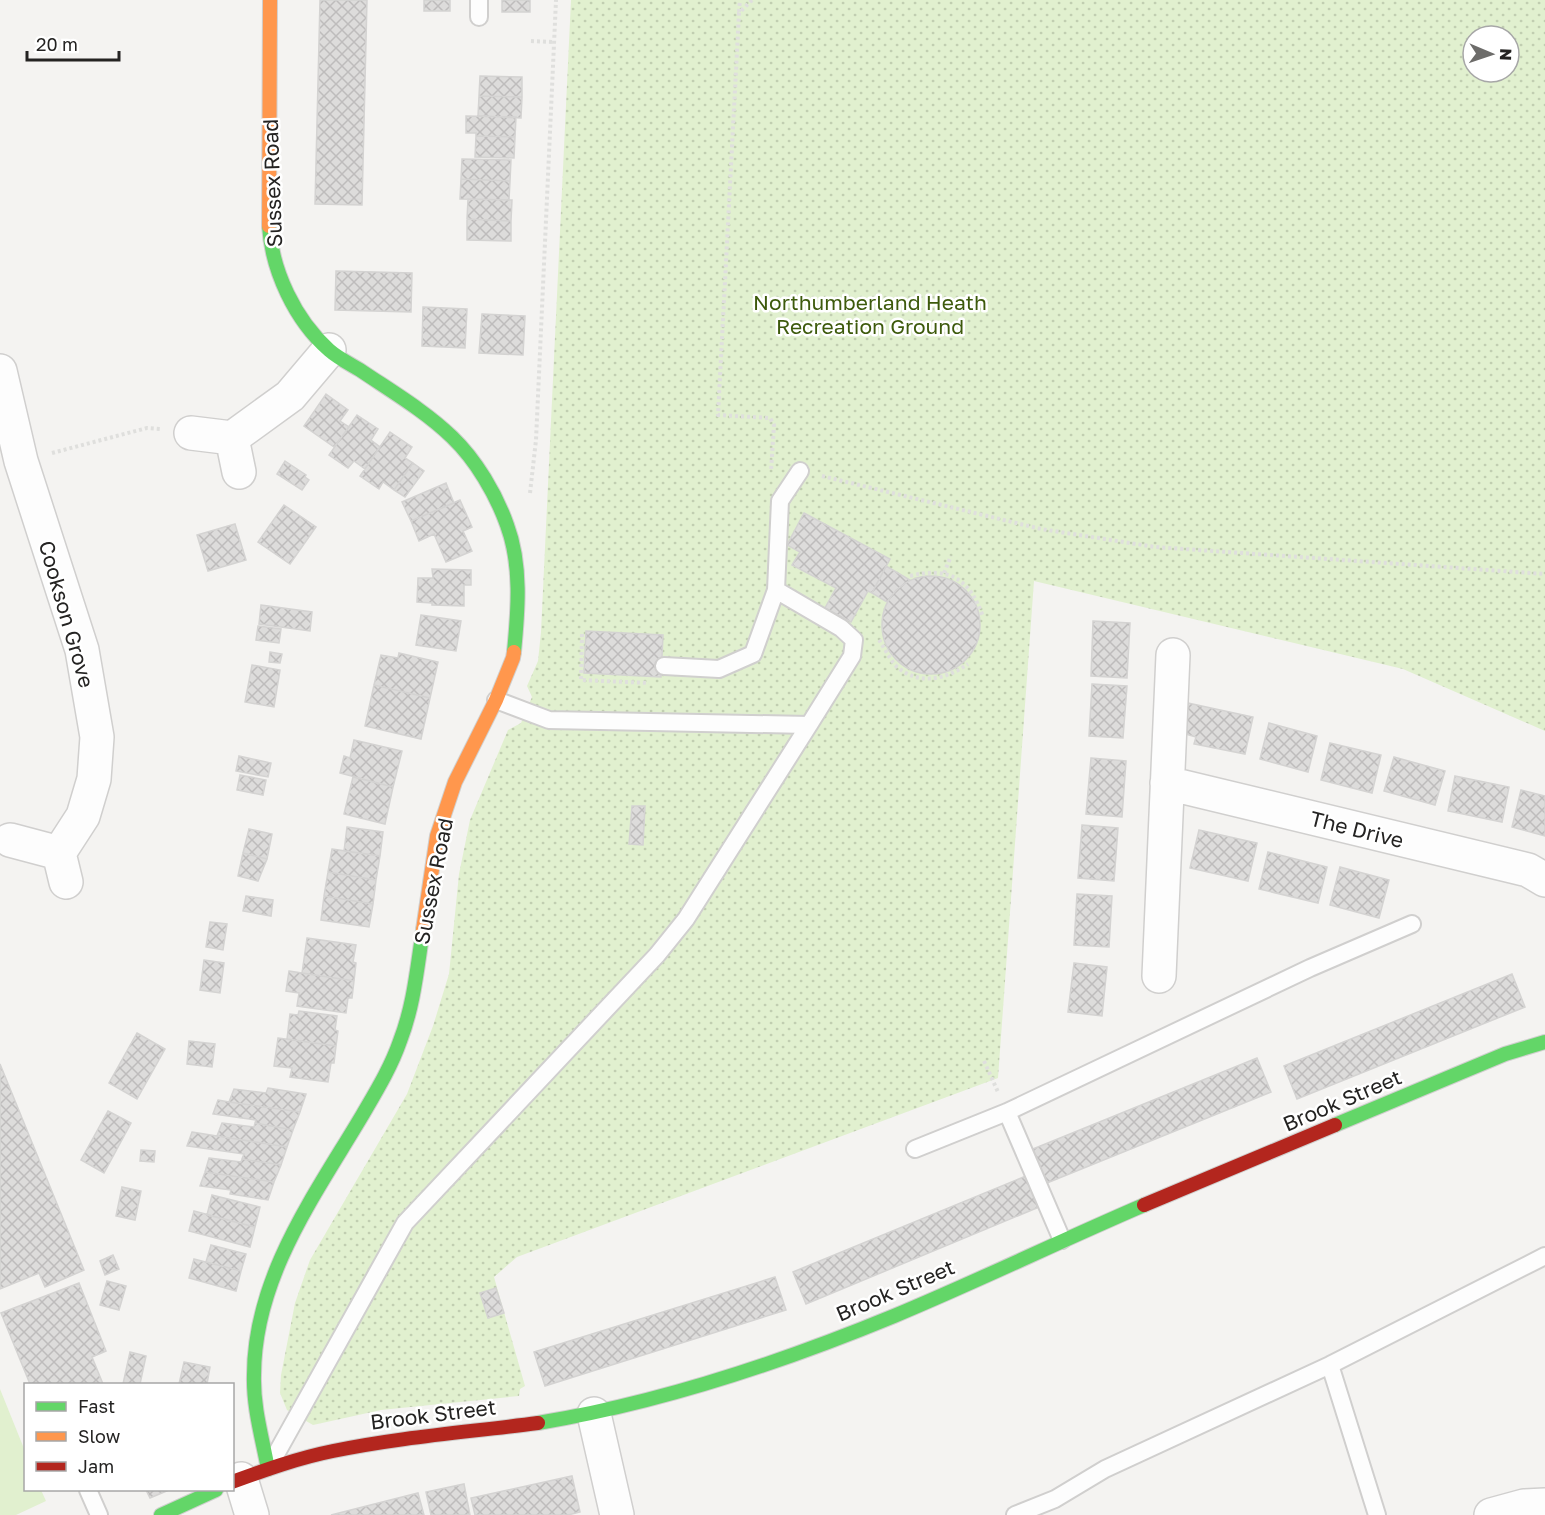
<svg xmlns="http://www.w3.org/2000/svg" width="1545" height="1515" font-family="'Golos Text',sans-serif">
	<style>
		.grass { fill: #e1f0cf }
		.park { fill: url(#park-dots); fill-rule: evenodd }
		.building { fill: url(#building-cross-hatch); stroke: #d4d3d2; stroke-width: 1.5 }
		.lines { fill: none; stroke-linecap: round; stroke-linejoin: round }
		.lane-casing { stroke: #d0cfce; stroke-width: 20 }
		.street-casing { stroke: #d0cfce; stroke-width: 36 }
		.fast-casing { stroke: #d0cfce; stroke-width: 16 }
		.slow-casing { stroke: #d0cfce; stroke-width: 16 }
		.jam-casing { stroke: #d0cfce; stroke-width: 16 }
		.path { stroke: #dfdfdd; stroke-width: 4; stroke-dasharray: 3 3; stroke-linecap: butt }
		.lane { stroke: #fdfdfd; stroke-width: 16 }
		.street { stroke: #fdfdfd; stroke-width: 33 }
		.fast { stroke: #63d668; stroke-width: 14 }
		.slow { stroke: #ff974d; stroke-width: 14 }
		.jam { stroke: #b3261e; stroke-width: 14 }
		.labels { text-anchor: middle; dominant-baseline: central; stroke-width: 5; stroke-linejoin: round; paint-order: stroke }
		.street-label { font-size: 21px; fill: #242322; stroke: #fff }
		.park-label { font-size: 21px; fill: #3d5a0c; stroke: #fff }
	</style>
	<defs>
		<pattern id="park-dots" width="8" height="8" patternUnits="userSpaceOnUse" patternTransform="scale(1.5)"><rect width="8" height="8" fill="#e1f0cf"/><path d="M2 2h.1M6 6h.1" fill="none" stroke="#c1ceb1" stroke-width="1.8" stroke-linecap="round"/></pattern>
		<pattern id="building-cross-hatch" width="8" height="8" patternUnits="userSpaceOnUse" patternTransform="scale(1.5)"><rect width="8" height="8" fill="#dddcdb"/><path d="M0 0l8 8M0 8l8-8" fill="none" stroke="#bebcbc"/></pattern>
	</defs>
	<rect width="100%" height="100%" fill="#f4f3f1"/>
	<!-- grass -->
	<path class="grass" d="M0,1389l25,62 1,39h15l5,11 -30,14h-16z"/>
	<!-- park -->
	<path class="park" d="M571,0h974v731l-142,-62 -369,-88 -36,497 -481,179 -23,20 31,109 -5,3 -1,7 -138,14 -68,15 -26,-15 -7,-17 1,-18 14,-72 15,-43 97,-166 26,-68 16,-52 10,-100 11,-54 38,-90 13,-7 11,-26 -5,-11 11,-25 3,-29zM1473,36h36v36h-36z"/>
	<!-- building -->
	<path class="building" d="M320,0h47l-5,205 -47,-1z
		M424,0h26v11h-26z
		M502,0h28v12h-28z
		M480,76l42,1v20l-43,-1z
		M479,96l43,1 -1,21 -43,-2z
		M466,116l50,1 -1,20 -39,-1v-3h-10z
		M476,136l39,1 -1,21 -39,-1z
		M462,159l49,1 -1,21 -49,-2z
		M461,179l49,2 -1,19 -49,-1z
		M468,199l44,1 -1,21 -44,-2z
		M467,219l44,2v20l-44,-1z
		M336,271l76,2 -1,39 -76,-2z
		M423,307l44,2 -2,39 -43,-2z
		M482,314l43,2 -2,39 -44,-2z
		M326,394l22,16 -8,11 9,6 -15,20 -30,-21z
		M357,415l21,14 -7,11 9,7 -15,22 -11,-8 -6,7 -19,-13z
		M390,432l22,15 -7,11 8,5 -19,27 -11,-8 -4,7 -19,-13z
		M285,461l21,14 -1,2 4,3 -7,10 -25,-16z
		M413,463l11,8 -19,26 -11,-7z
		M446,483l8,20 -43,18 -9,-19z
		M460,500l12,27 -9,4 9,20 -26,11 -12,-28 -15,7 -8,-20z
		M284,505l32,22 -26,37 -32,-22z
		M804,513l86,46 -18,34 -4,-2 -17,31 -26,-14 11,-20 -44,-23 8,-13 -13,-7z
		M235,524l11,36 -38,11 -11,-36z
		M886,566l24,14 -14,10 -9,12 -15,-9z
		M432,569l39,1v15h-7v21l-32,-1v-2l-15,-1 1,-24h15z
		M882 625a49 49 0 1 1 98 0a49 49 0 1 1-98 0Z
		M261,605l51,7 -2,19 -51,-7z
		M421,615l40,6 -5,30 -40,-6z
		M1093,621l37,2 -3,55 -36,-2z
		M258,626l23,3 -2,14 -23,-3z
		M586,631l77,4 -2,42 -77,-4z
		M270,652l12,2 -2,9 -11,-1z
		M399,653l39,9 -8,36 -56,-13 7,-30 17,3z
		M252,665l28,5 -6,37 -29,-5z
		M1092,684l35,2 -4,52 -34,-2z
		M374,685l56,13 -9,41 -56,-13z
		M1188,703l65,14 -8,37 -51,-10 2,-7 -14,-4z
		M1269,723l48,13 -9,36 -48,-13z
		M354,740l48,11 -9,36 -53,-14 4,-17 6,2z
		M1330,743l51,12 -9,38 -51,-13z
		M239,756l32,7 -3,14 -32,-6z
		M1394,757l51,14 -10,34 -51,-14z
		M1091,758l35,3 -4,56 -36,-3z
		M240,775l26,5 -3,15 -26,-5z
		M1455,776l54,11 -7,35 -54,-11z
		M353,777l40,10 -8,37 -41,-10z
		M1521,790l24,6v40l-33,-9z
		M632,806h13l-2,39 -14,-1z
		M1082,825l36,3 -4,53 -36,-3z
		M347,827l36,5 -3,24 -36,-5z
		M249,829l23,5 -5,25 -24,-6z
		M1199,830l58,13 -9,38 -58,-13z
		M332,849l48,7 -4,24 -48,-8z
		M1268,852l59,15 -9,36 -59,-14z
		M243,853l24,6 -9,22 -20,-5z
		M1340,867l49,13 -10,38 -49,-13z
		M328,872l48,8 -3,24 -49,-8z
		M1077,894l35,2 -3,51 -35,-2z
		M246,896l27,4 -2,16 -28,-5z
		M324,896l49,8 -4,23 -48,-7z
		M210,922l17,2 -4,26 -17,-3z
		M307,938l49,7 -3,17 3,1 -2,18 -52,-8z
		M204,960l20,3 -4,30 -20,-3z
		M1074,963l33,4 -5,49 -34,-4z
		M289,971l65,10 -2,17h-4l-2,15 -49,-7 2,-13 -13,-2z
		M1512,974l13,33 -228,92 -13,-33z
		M299,1011l38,5 -2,14 3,1 -2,15 -49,-7 3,-25 8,1z
		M137,1033l28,16 -28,50 -28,-16z
		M278,1038l58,8 -2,17h-3l-3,19 -38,-5 2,-9 -18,-2z
		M189,1041l26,3 -3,23 -25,-3z
		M1257,1058l14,34 -224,91 -14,-34z
		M0,1064l84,206 -39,17 -6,-14 -39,16z
		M268,1088l38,6 -6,18 -71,-10 5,-13 32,4z
		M218,1100l11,2 71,10 -7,18 -38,-7 1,-3 -43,-6z
		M108,1111l23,12 -27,50 -23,-13z
		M222,1123l32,4 1,-4 38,7 -6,17 -70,-11z
		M192,1132l25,4 70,11 -6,18 -39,-6 2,-5 -57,-8z
		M141,1150l14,1 -1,11 -14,-1z
		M209,1158l32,4 1,-3 39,6 -7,17 -69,-10z
		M205,1172l69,10 -6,18 -38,-6 1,-4 -31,-4z
		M1026,1176l13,31 -233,97 -13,-32z
		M122,1187l19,4 -6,29 -19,-4z
		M212,1195l48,12 -5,20 -48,-12z
		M194,1211l61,16 -5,20 -61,-16z
		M211,1245l35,9 -5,17 -35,-9z
		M113,1255l6,14 -14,6 -5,-14z
		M194,1259l47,12 -5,20 -47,-13z
		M775,1277l11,33 -241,76 -11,-34z
		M107,1281l19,5 -7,24 -19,-5z
		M79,1283l27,68 -14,6 11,27h-73l-29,-71z
		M496,1288l8,25 -16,5 -8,-25z
		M130,1352l16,4 -6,28h-17z
		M184,1362l26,5 -3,17h-28z
		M572,1476l8,36 -12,3h-93l-4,-17z
		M464,1484l6,31h-39l-5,-23z
		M146,1490h23l-19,8z
		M418,1493l6,22h-93z"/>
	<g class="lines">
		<defs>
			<path id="lane" d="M479,17v-17
				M664,666l55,3 34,-15 23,-64
				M496,700l53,20 260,5 43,-69 2,-16 -13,-12 -65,-38 4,-89 20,-30
				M1007,1112l55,128
				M915,1149l92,-37 303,-144 102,-44
				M1330,1365l47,150
				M270,1465l135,-242 252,-268 29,-36 123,-194
				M88,1490l11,25
				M1015,1515l40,-16 50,-30 225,-104 215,-109"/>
			<path id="street" d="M0,371l21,90 61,189 15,87 -3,42 -11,37 -24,37 -49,-13
				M191,433l41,5 58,-42 39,-46
				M232,438l7,34
				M1167,783l361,87 17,10
				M59,853l7,29
				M1159,976l14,-321
				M594,1414l23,101
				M241,1479l11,36
				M1491,1515l33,-9 21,-1"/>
			<path id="fast" d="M269,226c3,45 26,94 60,124 9,8 21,14 31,20 31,21 65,41 92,67 24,23 44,57 55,88 15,40 11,86 7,127
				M1335,1125l170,-71 40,-12
				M538,1423c122,-20 242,-60 356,-107 84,-35 166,-75 250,-111
				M268,1469c-6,-32 -15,-62 -14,-94 0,-98 61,-180 109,-261 14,-24 28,-47 37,-73 14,-36 17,-73 23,-111
				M161,1515l55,-25"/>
			<path id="slow" d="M269,226l1,-226
				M423,930l14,-94 18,-54 41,-82 17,-42 1,-6"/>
			<path id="jam" d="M1144,1205l191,-80
				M232,1482c33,-12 66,-24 101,-31 68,-14 136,-19 205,-28"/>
		</defs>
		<!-- lane casing -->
		<use href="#lane" class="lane-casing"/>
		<!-- street casing -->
		<use href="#street" class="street-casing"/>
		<!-- fast casing -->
		<use href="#fast" class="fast-casing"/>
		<!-- slow casing -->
		<use href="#slow" class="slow-casing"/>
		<!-- jam casing -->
		<use href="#jam" class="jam-casing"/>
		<!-- path -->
		<path class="path" d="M752,0l-13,13 -21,402 52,3 4,7 -3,46
			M739,12l1,-12
			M531,41l22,1
			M52,453l95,-25 14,1
			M822,476l219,53 114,18 390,27
			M530,493l6,-53 20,-440
			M944,573l7,-17
			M910,576c39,-10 60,3 73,41
			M582,634l-1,46 68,3
			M879,640c6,8 10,19 18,27 23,19 49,12 71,-3
			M984,1061l14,31"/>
		<!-- lane -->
		<use href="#lane" class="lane"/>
		<!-- street -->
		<use href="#street" class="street"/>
		<!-- fast -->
		<use href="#fast" class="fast"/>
		<!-- slow -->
		<use href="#slow" class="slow"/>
		<!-- jam -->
		<use href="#jam" class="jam"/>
	</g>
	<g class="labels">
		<!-- street labels -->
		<g class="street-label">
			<text transform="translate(272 183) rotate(-92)">Sussex Road</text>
			<text transform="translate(67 614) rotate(74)">Cookson Grove</text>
			<text transform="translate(1357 829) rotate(14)">The Drive</text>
			<text transform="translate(433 881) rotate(-79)">Sussex Road</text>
			<text transform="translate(1342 1100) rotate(-23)">Brook Street</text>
			<text transform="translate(895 1290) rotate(-23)">Brook Street</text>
			<text transform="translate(433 1414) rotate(-7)">Brook Street</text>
		</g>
		<!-- park labels -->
		<g class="park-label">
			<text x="870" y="302">Northumberland Heath<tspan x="870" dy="24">Recreation Ground</tspan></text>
		</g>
	</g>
	<!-- legend -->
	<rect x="24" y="1383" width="210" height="108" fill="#ffffff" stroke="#a7a7a7" stroke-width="1.5"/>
	<rect x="36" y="1402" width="30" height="9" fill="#63d668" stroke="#a7a7a7" stroke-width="1.5"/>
	<text x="78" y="1413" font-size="18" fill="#242322">Fast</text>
	<rect x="36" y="1432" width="30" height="9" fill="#ff974d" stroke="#a7a7a7" stroke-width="1.5"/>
	<text x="78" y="1443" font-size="18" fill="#242322">Slow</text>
	<rect x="36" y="1462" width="30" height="9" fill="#b3261e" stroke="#a7a7a7" stroke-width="1.5"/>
	<text x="78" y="1473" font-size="18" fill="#242322">Jam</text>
	<!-- north arrow -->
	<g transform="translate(1491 54) rotate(92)"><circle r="28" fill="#ffffff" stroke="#a7a7a7" stroke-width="1.5"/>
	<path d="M0-4.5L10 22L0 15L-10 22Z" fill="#6d6c6a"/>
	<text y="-9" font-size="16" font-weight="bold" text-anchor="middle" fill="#242322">N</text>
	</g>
	<!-- scale -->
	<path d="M27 51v9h92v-9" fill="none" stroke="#242322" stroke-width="3"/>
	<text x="36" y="51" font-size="18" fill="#242322" stroke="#ffffff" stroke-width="4.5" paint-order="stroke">20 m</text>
</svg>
